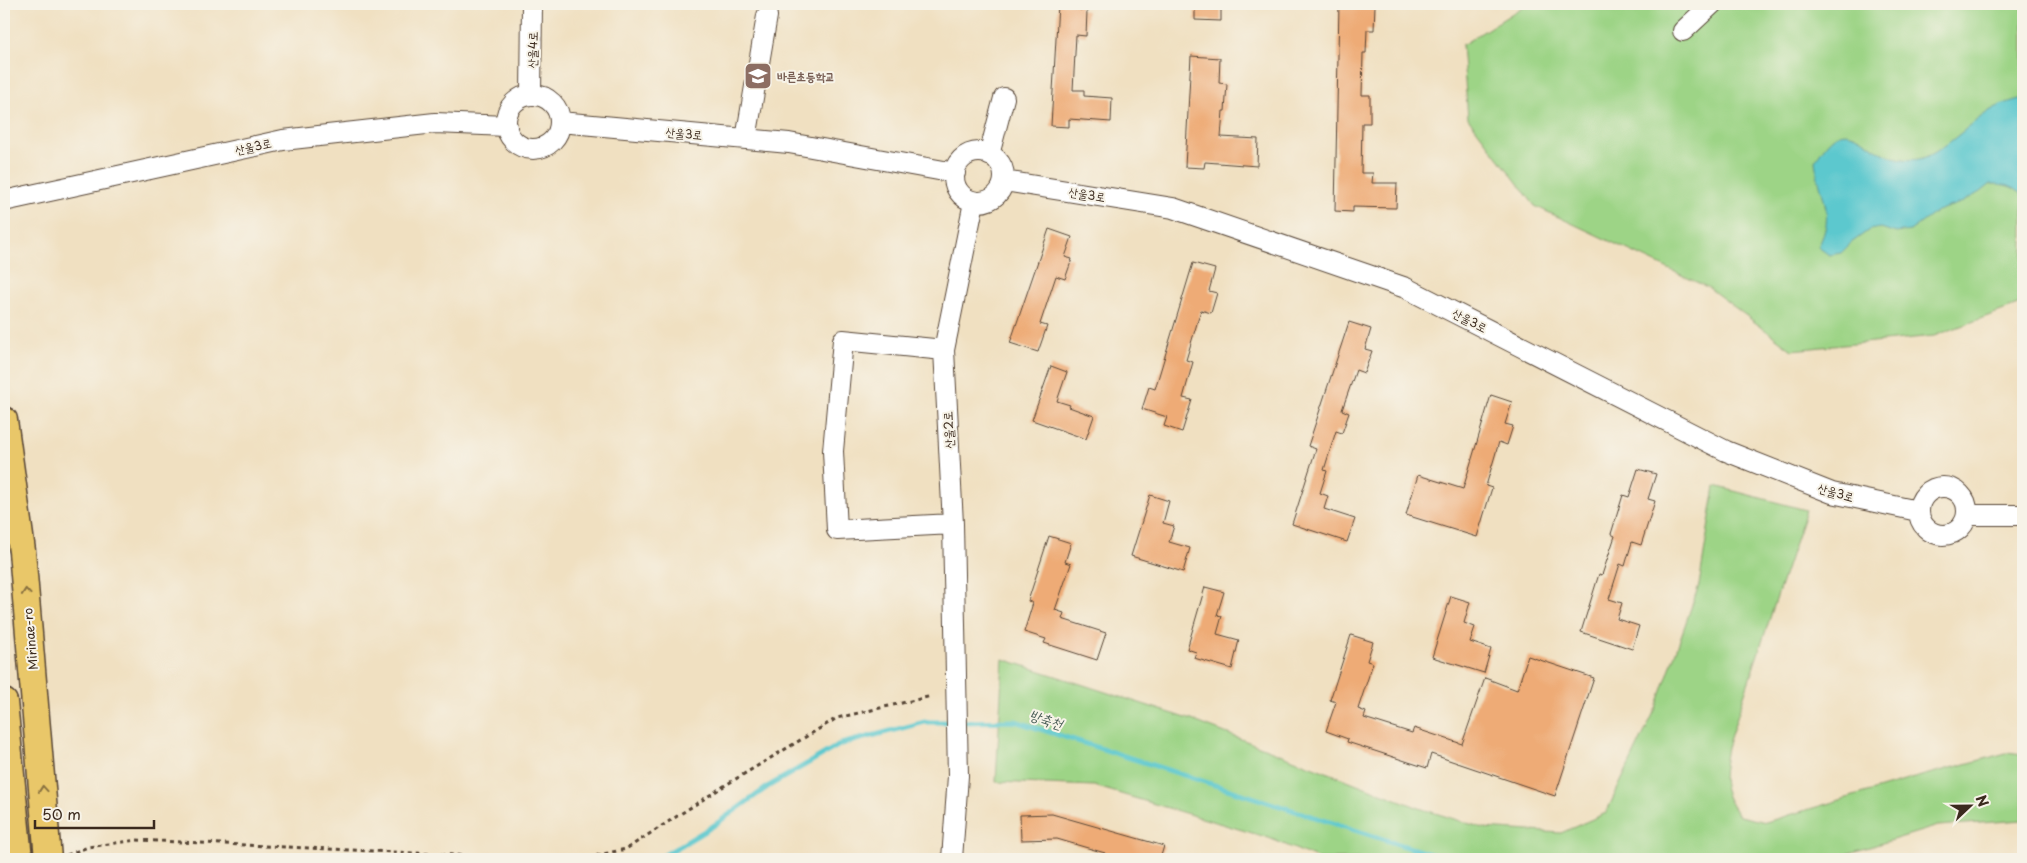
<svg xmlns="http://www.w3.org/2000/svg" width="2027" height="863" font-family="'Playpen Sans','Poor Story',sans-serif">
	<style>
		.green { fill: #9dd486; stroke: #6c7f52 }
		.water { fill: #5bc8ce; stroke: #4b7976 }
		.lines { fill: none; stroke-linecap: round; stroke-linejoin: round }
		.stream { stroke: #5bc8ce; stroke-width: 5 }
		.building { fill: #eeab76 }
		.minor-casing { stroke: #564536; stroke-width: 22 }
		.major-casing { stroke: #564536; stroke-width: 29 }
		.path { stroke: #564536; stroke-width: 3; stroke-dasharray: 4 4; stroke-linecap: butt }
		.minor { stroke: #fff; stroke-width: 20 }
		.major { stroke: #e9c769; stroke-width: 26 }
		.oneway { stroke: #897140 }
		.labels { text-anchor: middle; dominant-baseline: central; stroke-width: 4; stroke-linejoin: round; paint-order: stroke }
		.street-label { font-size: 12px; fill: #3b2a1e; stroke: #f7f3e8 }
		.education-label { font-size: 12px; font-weight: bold; fill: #785e54; stroke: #f7f3e8; text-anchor: start }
		.water-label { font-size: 14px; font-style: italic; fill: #455953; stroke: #f7f3e8 }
	</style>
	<rect width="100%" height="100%" fill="#f7f3e8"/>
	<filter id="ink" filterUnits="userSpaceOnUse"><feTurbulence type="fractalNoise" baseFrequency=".02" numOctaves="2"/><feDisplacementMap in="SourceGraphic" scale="10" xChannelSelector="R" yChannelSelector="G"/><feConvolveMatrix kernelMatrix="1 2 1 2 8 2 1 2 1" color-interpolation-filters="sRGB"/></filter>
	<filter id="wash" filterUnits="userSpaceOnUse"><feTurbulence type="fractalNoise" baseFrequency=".0096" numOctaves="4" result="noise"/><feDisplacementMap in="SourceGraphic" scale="20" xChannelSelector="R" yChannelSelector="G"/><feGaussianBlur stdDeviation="1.12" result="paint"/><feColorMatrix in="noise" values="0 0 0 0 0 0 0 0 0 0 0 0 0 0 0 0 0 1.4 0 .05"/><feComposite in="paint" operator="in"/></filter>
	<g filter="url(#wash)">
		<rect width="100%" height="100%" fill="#f0e0c1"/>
		<!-- green -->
		<path class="green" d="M1527,4h496v299l-89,33 -142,14 -83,-62 -174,-82 -67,-88 -6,-73z
			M1715,486l91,24 -79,237c-5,32 -8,42 12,69l27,6 148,-44 92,-25 17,2v65l-85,6 -108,33h-511l-50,-21 -175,-52 -98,-4 7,-123 186,60 233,90 61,19 78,5 45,-20 50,-105 43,-123z"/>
		<!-- water -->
		<path class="water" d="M2023,98v98c-10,-11 -19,-12 -33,-12l-10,8 -17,10 -26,9 -27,20 -14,2 -15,-5 -12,2 -18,13 -10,10 -12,2 -11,-8c19,-35 1,-51 -3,-86 5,-8 11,-18 19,-24 18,-13 36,11 51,17 9,4 23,7 34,5 21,-4 52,-37 72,-49 10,-6 21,-9 32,-12z"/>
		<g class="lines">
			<!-- stream -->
			<path class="stream" d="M962,722l53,-1 430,138
				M658,859l55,-33 56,-40 72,-42 84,-22h29"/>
		</g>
		<g id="blocks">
			<!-- building -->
			<path class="building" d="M1058,4h22v6l7,1 -1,25 -10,-1 -3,55h11v6l28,2 -1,24 -42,-3v8l-18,-1z
				M1195,4h26v17l-26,-1z
				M1339,4l36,1 -1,25h-7l-1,23h-3l-1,42h8v28h-8l-1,50h12l-1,10h25l-1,25 -43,-1v5l-18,-1z
				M1191,56l29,2 -1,25 8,1 -2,27h-2l-2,26 37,2 -1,27 -52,-4 -1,6 -19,-1z
				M1049,229l23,8 -7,20 7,2 -7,20 -9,-3 -16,48 7,2 -9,26 -28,-9z
				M1193,263l22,6 -6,22 8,2 -6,20 -10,-3 -15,50 7,2 -10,36 9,2 -10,32 -18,-6 3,-9 -25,-8 7,-22 6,2z
				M1349,322l22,7 -6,20 7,2 -8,22 -8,-3 -14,40 7,3 -7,20 -6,-2 -12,39 3,1 -7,22 8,3 -4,13 31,10 -8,23 -55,-18 24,-75 -8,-3z
				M1051,366l16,6 -10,29 13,4 -1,2 25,9 -8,23 -54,-19z
				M1491,395l21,7 -7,22 8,2 -6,19 -8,-3 -13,44 6,2 -15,49 -71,-22 12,-40 45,14z
				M1638,469l18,5 -8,25 7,2 -14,44 -9,-3 -7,24 -5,-2 -11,35 13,4 -5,16 22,7 -7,23 -51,-17 18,-58 3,1 13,-39 -4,-2 12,-39 6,2z
				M1150,495l19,6 -6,22 11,3 -5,16 21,6 -7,24 -52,-16z
				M1049,536l22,7 -6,19 6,2 -16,46 9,3 -2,6 44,14 -9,27 -53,-17 2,-4 -22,-7 9,-29 -5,-2z
				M1205,587l19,5 -7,23 5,1 -5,18 22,6 -7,29 -38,-11 2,-6 -9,-3z
				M1451,596l19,6 -6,21 11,4 -5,15 21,7 -7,24 -52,-16z
				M1351,635l22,7 -6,19 6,2 -15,46 8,3 -2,6 48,15 2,-5 48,16 23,-66 32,12 11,-34 66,22 -39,118 -124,-42 -4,14 -80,-26 1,-3 -22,-8 10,-29 -6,-2z
				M1052,814l112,32 -4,13h-56l1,-6 -48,-14 -36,1 -1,-25z"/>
		</g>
	</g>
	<g filter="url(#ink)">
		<use href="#blocks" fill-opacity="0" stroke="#564536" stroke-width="1"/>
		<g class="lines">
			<defs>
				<path id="minor" d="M1683,31l29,-27
					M531,95l1,-91
					M506 122a27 27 0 1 1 54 0a27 27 0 1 1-54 0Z
					M560,122l229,21 166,30
					M746,139l21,-123
					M954 177a25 25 0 1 1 50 0a25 25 0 1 1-50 0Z
					M989,155l15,-57
					M1004,181l169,27 233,80 320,163 106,42 86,18
					M4,201l279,-61 152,-17 72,3
					M944,350l-101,-10 -10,111 4,79 116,-6
					M1919 511a24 24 0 1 1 48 0a24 24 0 1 1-48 0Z
					M1967,515h56
					M952,859l6,-83 -5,-252 -9,-174 30,-148"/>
				<path id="major" d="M4,420l18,131 26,308
					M4,702l15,157"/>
			</defs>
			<!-- minor casing -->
			<use href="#minor" class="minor-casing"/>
			<!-- major casing -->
			<use href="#major" class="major-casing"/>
			<!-- path -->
			<path class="path" d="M67,855l21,-8 49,-7 299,14 79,5
				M581,859l45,-10 98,-63 113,-68 95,-22"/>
			<!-- minor -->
			<use href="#minor" class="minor"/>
			<!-- major -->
			<use href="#major" class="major"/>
		</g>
		<!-- one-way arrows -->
		<defs><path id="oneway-chevron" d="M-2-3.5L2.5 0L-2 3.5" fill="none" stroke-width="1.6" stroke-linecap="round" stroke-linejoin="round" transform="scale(1.25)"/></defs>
		<g class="oneway">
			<use href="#oneway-chevron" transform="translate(26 592) rotate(-95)"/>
			<use href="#oneway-chevron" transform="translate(43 789) rotate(-95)"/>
		</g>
	</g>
	<!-- icons -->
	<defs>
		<symbol id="school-square" viewBox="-11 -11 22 22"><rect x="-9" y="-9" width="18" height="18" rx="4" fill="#8d6e63" stroke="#f7f3e8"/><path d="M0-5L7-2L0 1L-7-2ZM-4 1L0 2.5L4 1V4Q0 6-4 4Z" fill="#fff"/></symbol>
	</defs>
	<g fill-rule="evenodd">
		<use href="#school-square" x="742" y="60" width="32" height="32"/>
	</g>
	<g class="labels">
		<!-- street labels -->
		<g class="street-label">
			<text transform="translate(532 50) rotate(-89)">산울4로</text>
			<text transform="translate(684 133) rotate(5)">산울3로</text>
			<text transform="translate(253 146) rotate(-12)">산울3로</text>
			<text transform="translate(1087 194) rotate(9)">산울3로</text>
			<text transform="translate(1470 320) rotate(27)">산울3로</text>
			<text transform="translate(948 430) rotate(-93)">산울2로</text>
			<text transform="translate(1836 492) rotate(16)">산울3로</text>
			<text transform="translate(30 639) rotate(-95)">Mirinae-ro</text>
		</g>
		<!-- education labels -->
		<g class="education-label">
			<text x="777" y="76">바른초등학교</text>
		</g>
		<!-- water labels -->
		<g class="water-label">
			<text transform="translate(1046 719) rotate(18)">방축천</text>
		</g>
	</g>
	<!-- margin -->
	<rect width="2027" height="863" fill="none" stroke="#f7f3e8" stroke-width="20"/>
	<!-- north arrow -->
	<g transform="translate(1970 806) rotate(68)" stroke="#f7f3e8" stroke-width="4" paint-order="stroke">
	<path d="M0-4L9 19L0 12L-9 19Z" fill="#3b2a1e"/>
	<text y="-8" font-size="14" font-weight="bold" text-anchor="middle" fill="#3b2a1e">N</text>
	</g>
	<!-- scale -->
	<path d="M35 820v8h119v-8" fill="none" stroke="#3b2a1e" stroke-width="2.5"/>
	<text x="42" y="820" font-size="15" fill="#3b2a1e" stroke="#f7f3e8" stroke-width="4" paint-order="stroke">50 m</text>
</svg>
